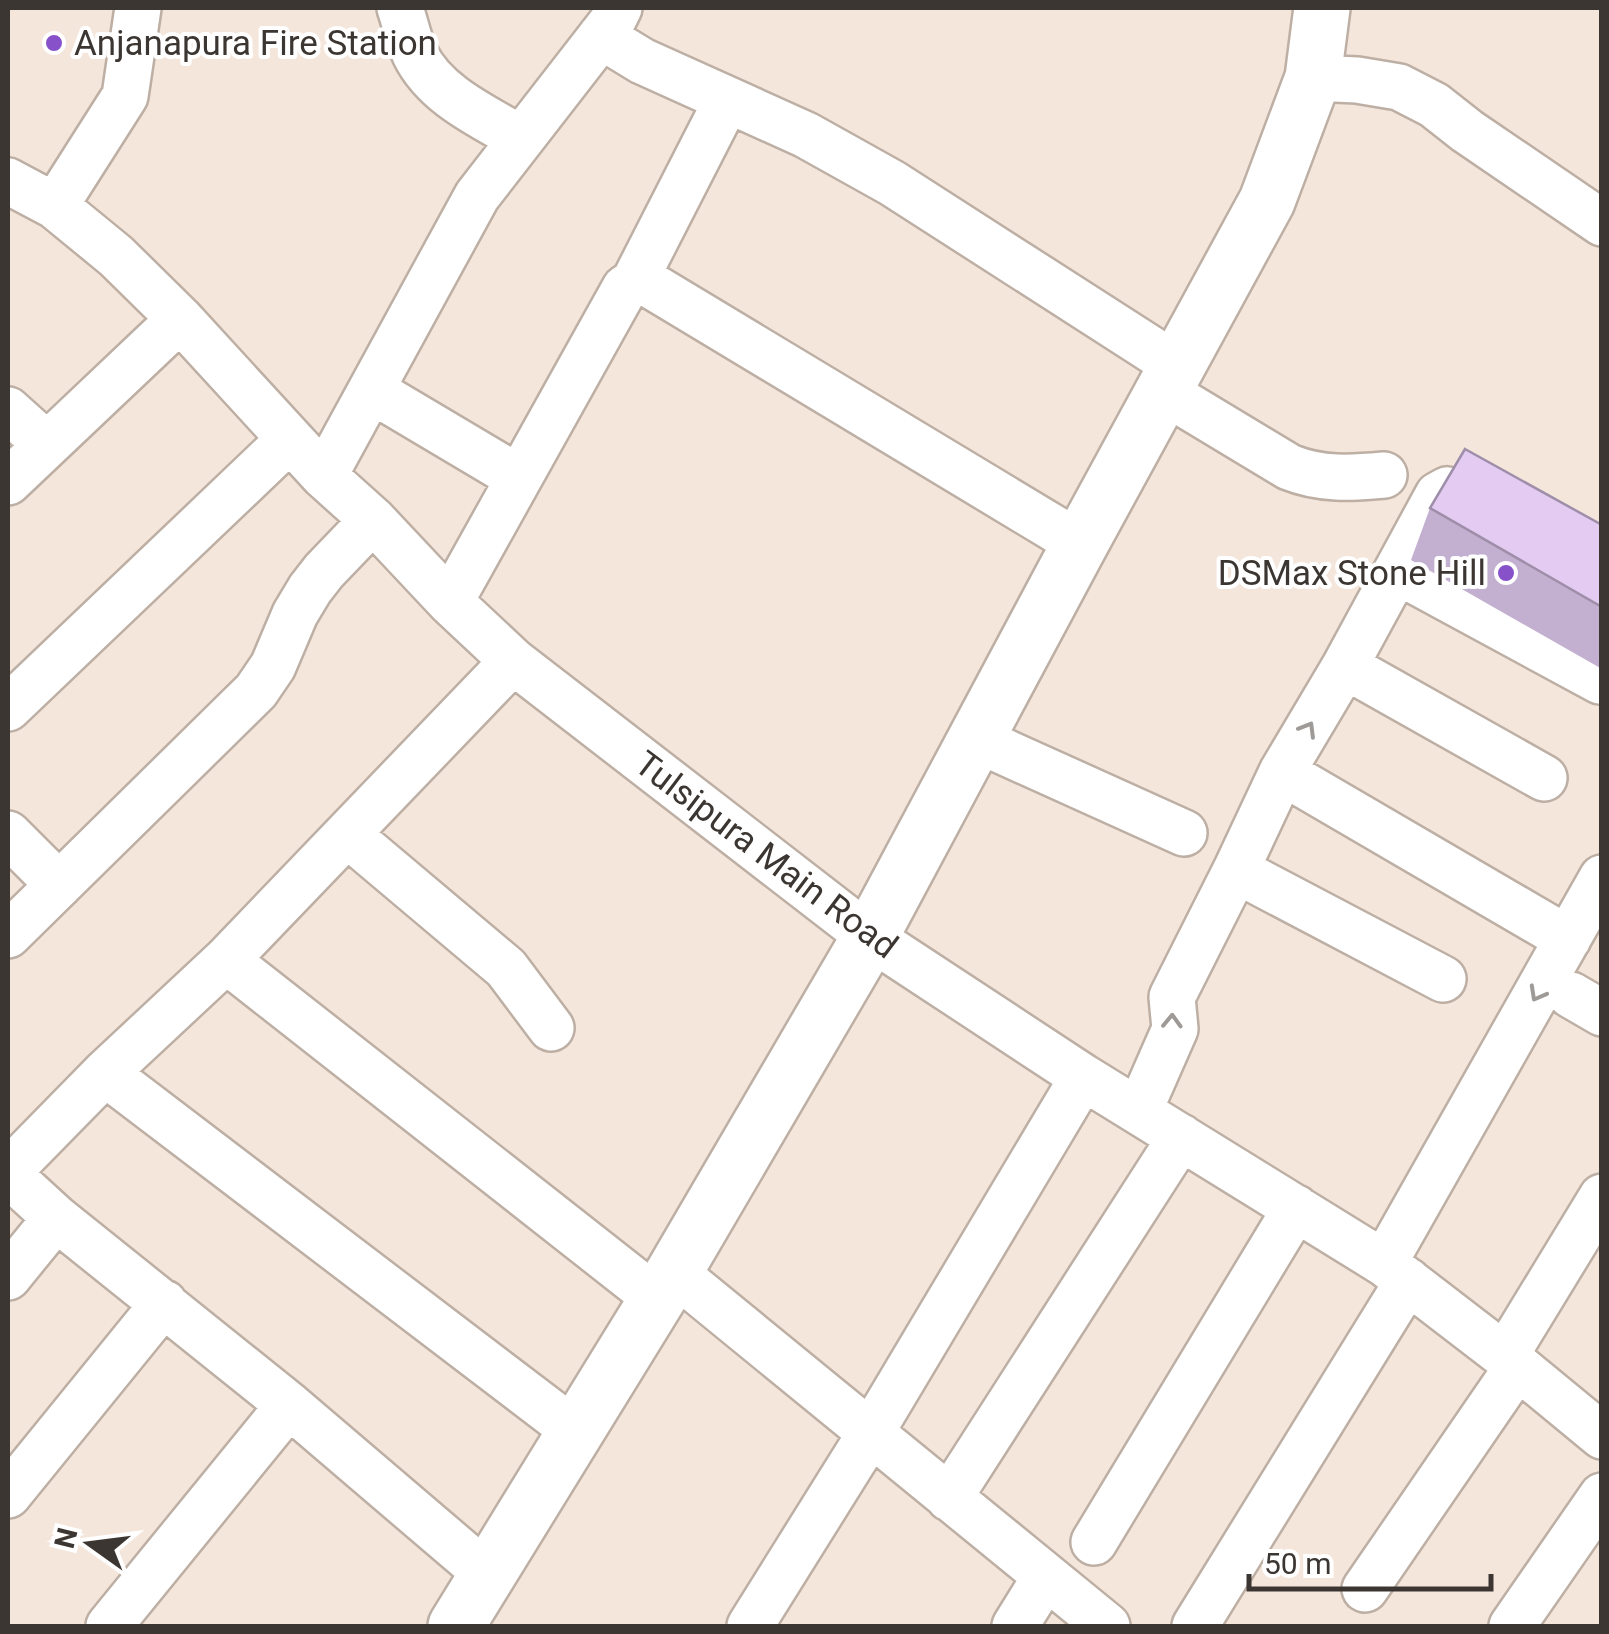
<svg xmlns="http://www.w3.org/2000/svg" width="1609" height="1634" font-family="Roboto,sans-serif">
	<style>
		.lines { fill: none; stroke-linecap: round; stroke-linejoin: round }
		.minor-casing { stroke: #bdafa4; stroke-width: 50 }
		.major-casing { stroke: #bdafa4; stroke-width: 60 }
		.minor { stroke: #fff; stroke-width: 45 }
		.major { stroke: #fff; stroke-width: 55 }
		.wall { fill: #c3afd0 }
		.building { fill: #e3cbf2; stroke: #9f8ea9; stroke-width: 2.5 }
		.oneway { stroke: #9e9a98 }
		.poi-dot { fill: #8651c9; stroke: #fff; stroke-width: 4 }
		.labels { text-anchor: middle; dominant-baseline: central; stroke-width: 8; stroke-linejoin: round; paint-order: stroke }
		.poi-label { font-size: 35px; fill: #3c3632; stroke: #fff; text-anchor: start }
		.street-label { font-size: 35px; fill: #3c3632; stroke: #fff }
	</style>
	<rect width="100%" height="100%" fill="#f5e6dc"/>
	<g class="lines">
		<defs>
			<path id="minor" d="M400,8c5,14 8,31 15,46 20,41 67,62 105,84
				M601,36l41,25 164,74 86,48 285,183
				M1313,78l44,2 42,7 35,18 33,26 135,92
				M8,181l47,25 61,50 64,63 144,157 49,44 77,82 63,59 357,276 213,140 301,186 121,93 97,80
				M55,206l70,-110 13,-88
				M634,282l93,-182
				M371,390l148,88
				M1163,391l126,76c32,13 62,11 95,8
				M8,410l39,35
				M324,476l153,-280 135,-174 7,-14
				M8,482l172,-163
				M1397,571l203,110
				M450,602l175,-314 9,-6 13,1 433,261
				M1345,666l199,112
				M8,708l282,-269
				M976,739l208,94
				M1282,772l286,167
				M8,834l51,51
				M347,834l159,134 45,60
				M1236,870l207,109
				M8,935l248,-244 17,-25 22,-52 15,-25 14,-18 49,-51
				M226,960l430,338
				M1571,995l31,18
				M105,1073l470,358
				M1139,1111l36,-82 -3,-32 64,-127 46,-98 63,-106 93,-171 9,-5 26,15
				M8,1172l97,-99 121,-113 287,-299
				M8,1174l48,44 233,187 199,170
				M1384,1263l218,-385
				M674,1272l433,354
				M8,1277l48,-59
				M1505,1356l97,-159
				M8,1495l156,-192
				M949,1498l232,-361
				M1094,1542l202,-334
				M1365,1589l153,-223
				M109,1626l180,-221
				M750,1626l120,-192 213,-357
				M1015,1626l31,-50
				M1195,1626l213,-345
				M1512,1626l90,-130"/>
			<path id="major" d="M456,1626l218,-354 196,-335 210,-393 187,-343 46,-123 9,-70"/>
		</defs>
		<!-- minor casing -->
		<use href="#minor" class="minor-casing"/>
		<!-- major casing -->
		<use href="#major" class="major-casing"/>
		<!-- minor -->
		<use href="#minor" class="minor"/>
		<!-- major -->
		<use href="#major" class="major"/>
	</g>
	<!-- wall -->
	<path class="wall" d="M1430,508l172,17v144l-191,-109z"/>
	<!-- building -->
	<path class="building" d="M1465,449l137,76v82l-172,-99z"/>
	<!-- one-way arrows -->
	<defs><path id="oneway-chevron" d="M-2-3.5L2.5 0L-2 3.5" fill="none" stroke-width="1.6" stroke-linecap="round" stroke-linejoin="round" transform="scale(2.5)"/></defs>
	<g class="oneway">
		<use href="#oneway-chevron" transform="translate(1308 729) rotate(-59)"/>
		<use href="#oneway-chevron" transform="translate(1537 994) rotate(119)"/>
		<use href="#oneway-chevron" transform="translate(1172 1021) rotate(-88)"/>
	</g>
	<!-- markers -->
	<g class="poi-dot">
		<circle cx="54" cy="43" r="10"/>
		<circle cx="1506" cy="573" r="10"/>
	</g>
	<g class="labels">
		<!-- poi labels -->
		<g class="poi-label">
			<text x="74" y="43">Anjanapura Fire Station</text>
			<text x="1486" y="573" text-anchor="end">DSMax Stone Hill</text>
		</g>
		<!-- street labels -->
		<g class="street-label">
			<text transform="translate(766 855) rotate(37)">Tulsipura Main Road</text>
		</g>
	</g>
	<!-- border -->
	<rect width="1609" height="1634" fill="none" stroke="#3c3632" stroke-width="20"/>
	<!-- north arrow -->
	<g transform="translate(90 1544) rotate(284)" stroke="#ffffff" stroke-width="8" paint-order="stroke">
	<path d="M0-8L18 38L0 25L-18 38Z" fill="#3c3632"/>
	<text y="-15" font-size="28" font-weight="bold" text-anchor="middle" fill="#3c3632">N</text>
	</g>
	<!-- scale -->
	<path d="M1249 1574v15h242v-15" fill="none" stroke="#3c3632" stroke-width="5"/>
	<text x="1264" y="1574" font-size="30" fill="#3c3632" stroke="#ffffff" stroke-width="8" paint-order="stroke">50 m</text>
</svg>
